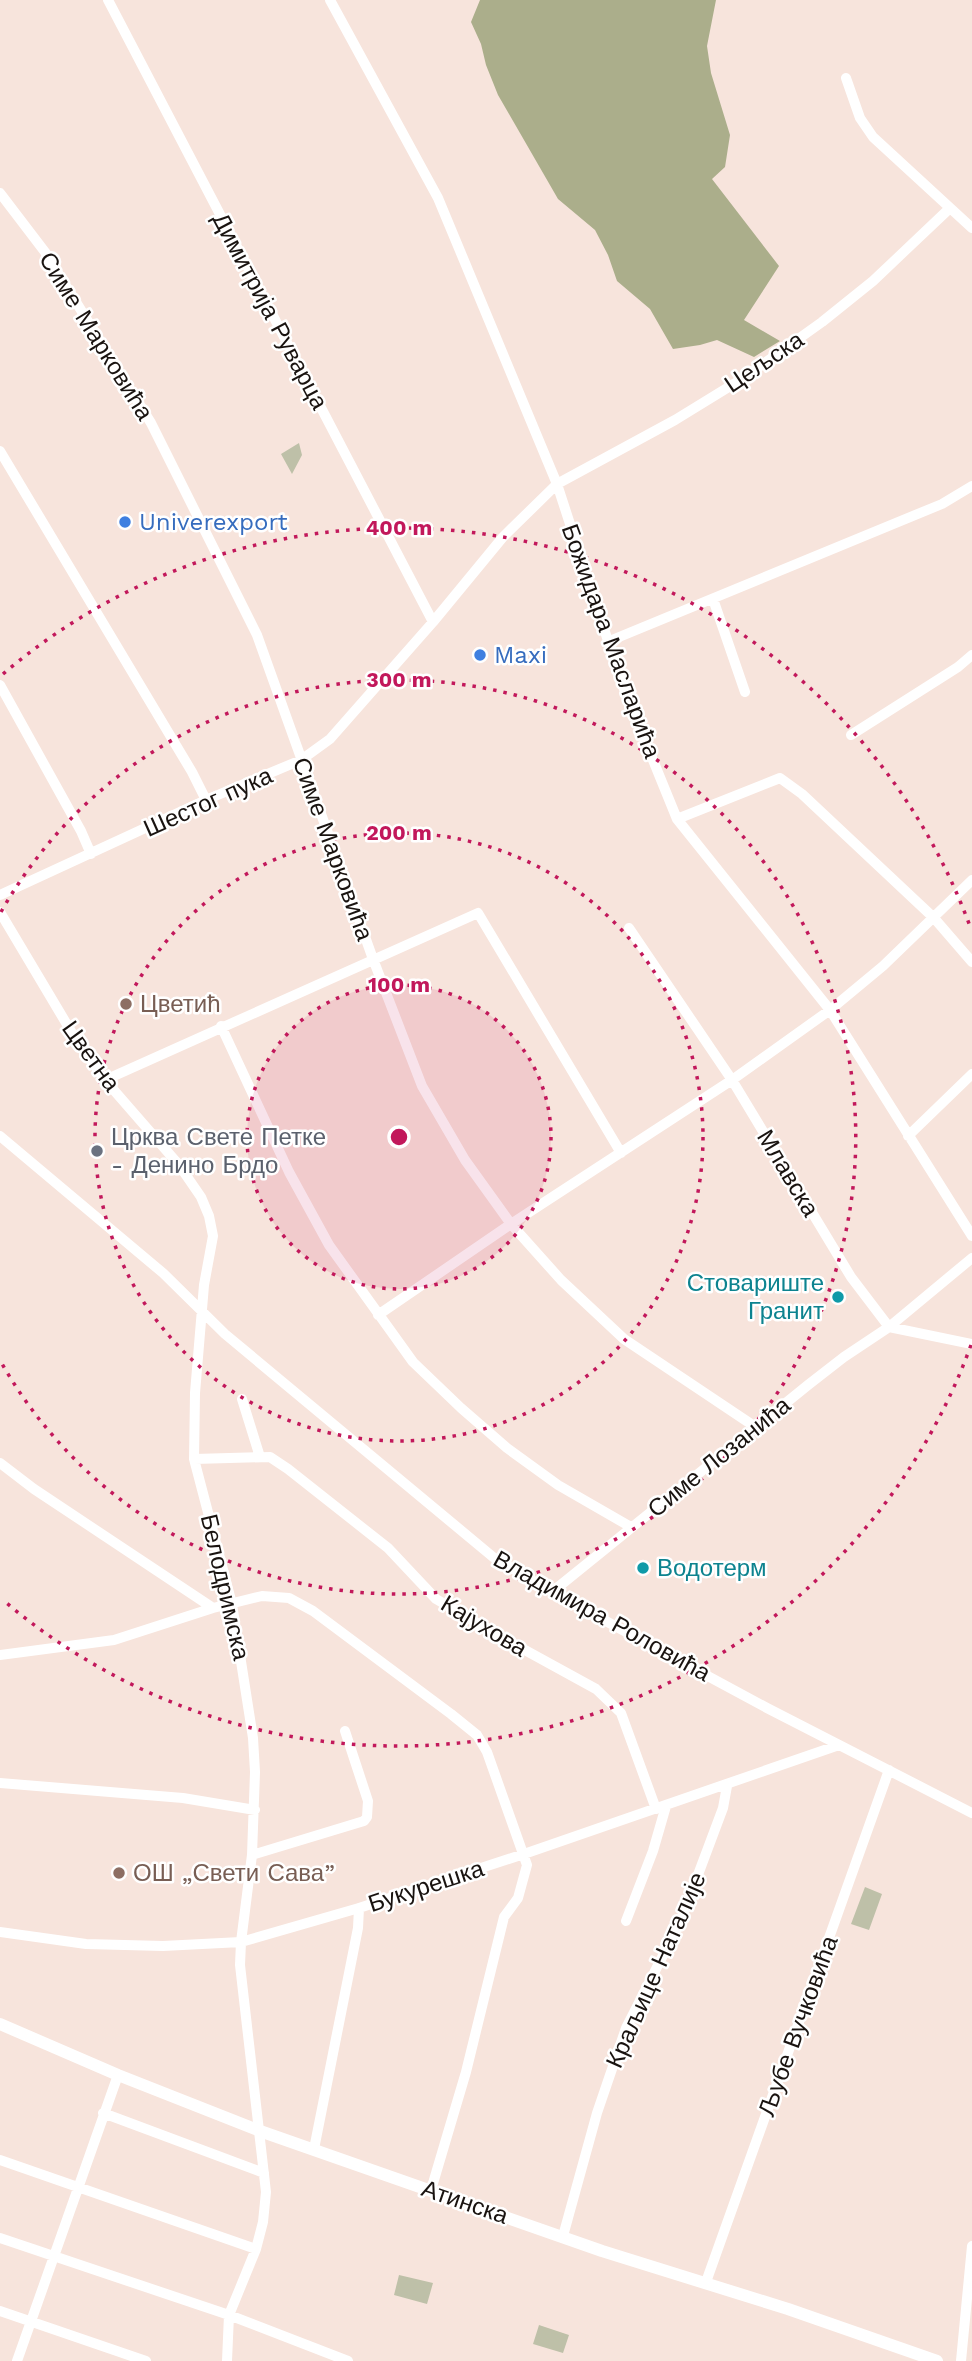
<svg xmlns="http://www.w3.org/2000/svg" width="972" height="2361" font-family="'Work Sans',sans-serif">
	<style>
		.green { fill: #bec0a8 }
		.forest { fill: #abae8b }
		.lines { fill: none; stroke-linecap: round; stroke-linejoin: round }
		.street { stroke: #fff; stroke-width: 10 }
		.secondary { stroke: #fff; stroke-width: 12 }
		.ring { fill: none; stroke: #c2185b; stroke-width: 3.5; stroke-dasharray: 3.5 7 }
		.shop-dot { fill: #3f7fe0; stroke: #fff; stroke-width: 2.5 }
		.education-dot { fill: #8d6e63; stroke: #fff; stroke-width: 2.5 }
		.worship-dot { fill: #6b7280; stroke: #fff; stroke-width: 2.5 }
		.culture-dot { fill: #0f9aa8; stroke: #fff; stroke-width: 2.5 }
		.labels { text-anchor: middle; dominant-baseline: central; stroke-width: 5; stroke-linejoin: round; paint-order: stroke }
		.street-label { font-size: 24px; fill: #191310; stroke: #fff }
		.shop-label { font-size: 24px; fill: #366cbe; stroke: #fff; text-anchor: start }
		.education-label { font-size: 24px; fill: #785e54; stroke: #fff; text-anchor: start }
		.worship-label { font-size: 24px; fill: #5b616d; stroke: #fff; text-anchor: start }
		.culture-label { font-size: 24px; fill: #0d838f; stroke: #fff; text-anchor: end }
		.centre { fill: #c2185b; stroke: #fff; stroke-width: 3.5 }
		.ring-label { font-size: 21px; text-anchor: middle; font-weight: bold; fill: #c2185b; stroke: #fff; stroke-width: 5; stroke-linejoin: round; paint-order: stroke }
	</style>
	<rect width="100%" height="100%" fill="#f7e4dc"/>
	<!-- green -->
	<path class="green" d="M299,443l3,12 -10,19 -11,-20z
		M865,1887l17,7 -13,36 -18,-6z
		M399,2275l34,8 -6,21 -33,-9z
		M539,2325l30,10 -6,18 -30,-9z"/>
	<!-- forest -->
	<path class="forest" d="M480,0h236l-9,46 4,27 19,62 -5,32 -13,12 67,87 -35,54 36,21 -26,16 -37,-17 -17,5 -27,4 -23,-40 -33,-28 -9,-26 -13,-25 -37,-31 -60,-104 -12,-30 -5,-21 -10,-22z"/>
	<g class="lines">
		<!-- street -->
		<path class="street" d="M108,0l325,622
			M330,0l108,198 119,286 65,200 55,135 153,191 142,226
			M846,78l14,40 13,19 99,91
			M0,193l45,59 106,171 106,212 116,324 49,127 43,74 46,64 50,56 63,59 133,89
			M0,451l192,321 14,28
			M713,599l32,93
			M607,642l335,-138 30,-18
			M0,685l81,146 10,23
			M851,735l107,-68 14,-12
			M677,819l103,-41 22,16 132,124 38,44
			M0,895l206,-95 95,-40 29,-21 103,-117 70,-85 54,-53 118,-64 70,-43 77,-55 51,-41 77,-73
			M0,912l78,131 27,37 74,85 22,32 8,19 4,20 -9,49 -9,108 -1,66 38,145 21,134 2,34 -3,83 -11,87 -1,23 26,227 -3,30 -7,27 -27,66 -2,46
			M629,928l103,152 119,197 38,50
			M221,1026l68,146 40,73 84,117 48,46 46,40 51,37 73,42
			M105,1080l373,-167 143,240
			M0,1136l163,137 62,61 268,223 59,35 215,116 205,105
			M908,1136l64,-62
			M378,1315l133,-91 221,-144 98,-70 53,-44 89,-86
			M889,1327l83,17
			M242,1399l18,58
			M194,1459l76,-2 18,12 100,79 48,51 58,34 102,56 25,24 35,96
			M0,1463l34,26 179,119 49,-12 27,2 24,13 138,103 26,21 10,17 40,113 -9,33 -14,19 -38,155 -35,118
			M552,1592l256,-207 36,-28 45,-30 83,-69
			M0,1655l114,-15 99,-32
			M0,1783l183,15 72,12
			M252,1855l112,-34 3,-4 1,-16 -23,-70
			M626,1921l27,-70 13,-45
			M0,1932l86,12 77,2 78,-4 118,-34 165,-54 315,-109
			M103,2113l161,60
			M314,2149l44,-221 1,-20
			M0,2160l256,89
			M563,2236l34,-123 29,-85 55,-108 42,-112 4,-22
			M0,2238l229,77 119,46
			M706,2282l183,-512
			M0,2311l146,50
			M17,2361l101,-286
			M961,2361l11,-115"/>
		<!-- secondary -->
		<path class="secondary" d="M0,2024l118,51 142,56 342,120 186,58 149,52"/>
	</g>
	<!-- distance rings -->
	<circle cx="399" cy="1137" r="152" fill="#c2185b" fill-opacity=".12"/>
	<g class="ring">
		<circle cx="399" cy="1137" r="152"/>
		<circle cx="399" cy="1137" r="304"/>
		<path d="M1 912A457 457 0 1 1 1 1362"/>
		<path d="M971 1345A609 609 0 0 1 3 1600M3 674A609 609 0 0 1 971 929"/>
	</g>
	<!-- markers -->
	<g class="shop-dot">
		<circle cx="125" cy="522" r="7"/>
		<circle cx="480" cy="655" r="7"/>
	</g>
	<g class="education-dot">
		<circle cx="126" cy="1004" r="7"/>
		<circle cx="119" cy="1873" r="7"/>
	</g>
	<circle class="worship-dot" cx="97" cy="1151" r="7"/>
	<g class="culture-dot">
		<circle cx="838" cy="1297" r="7"/>
		<circle cx="643" cy="1568" r="7"/>
	</g>
	<g class="labels">
		<!-- street labels -->
		<g class="street-label">
			<text transform="translate(270 311) rotate(62)">Димитрија Руварца</text>
			<text transform="translate(96 336) rotate(58)">Симе Марковића</text>
			<text transform="translate(764 362) rotate(-34)">Цељска</text>
			<text transform="translate(611 641) rotate(70)">Божидара Масларића</text>
			<text transform="translate(208 802) rotate(-24)">Шестог пука</text>
			<text transform="translate(333 849) rotate(70)">Симе Марковића</text>
			<text transform="translate(91 1056) rotate(54)">Цветна</text>
			<text transform="translate(788 1173) rotate(59)">Млавска</text>
			<text transform="translate(719 1457) rotate(-39)">Симе Лозанића</text>
			<text transform="translate(225 1587) rotate(77)">Белодримска</text>
			<text transform="translate(602 1616) rotate(29)">Владимира Роловића</text>
			<text transform="translate(484 1626) rotate(31)">Кајухова</text>
			<text transform="translate(426 1886) rotate(-18)">Букурешка</text>
			<text transform="translate(656 1970) rotate(-66)">Краљице Наталије</text>
			<text transform="translate(798 2026) rotate(-70)">Љубе Вучковића</text>
			<text transform="translate(465 2202) rotate(19)">Атинска</text>
		</g>
		<!-- shop labels -->
		<g class="shop-label">
			<text x="139" y="522">Univerexport</text>
			<text x="494" y="655">Maxi</text>
		</g>
		<!-- education labels -->
		<g class="education-label">
			<text x="140" y="1004">Цветић</text>
			<text x="133" y="1873">ОШ „Свети Сава”</text>
		</g>
		<!-- worship labels -->
		<g class="worship-label">
			<text x="111" y="1137">Црква Свете Петке<tspan x="111" dy="28">- Денино Брдо</tspan></text>
		</g>
		<!-- culture labels -->
		<g class="culture-label">
			<text x="824" y="1283">Стовариште<tspan x="824" dy="28">Гранит</tspan></text>
			<text x="657" y="1568" text-anchor="start">Водотерм</text>
		</g>
	</g>
	<circle cx="399" cy="1137" r="10" class="centre"/>
	<g class="ring-label">
		<text x="399" y="535">400 m</text>
		<text x="399" y="687">300 m</text>
		<text x="399" y="840">200 m</text>
		<text x="399" y="992">100 m</text>
	</g>
</svg>
